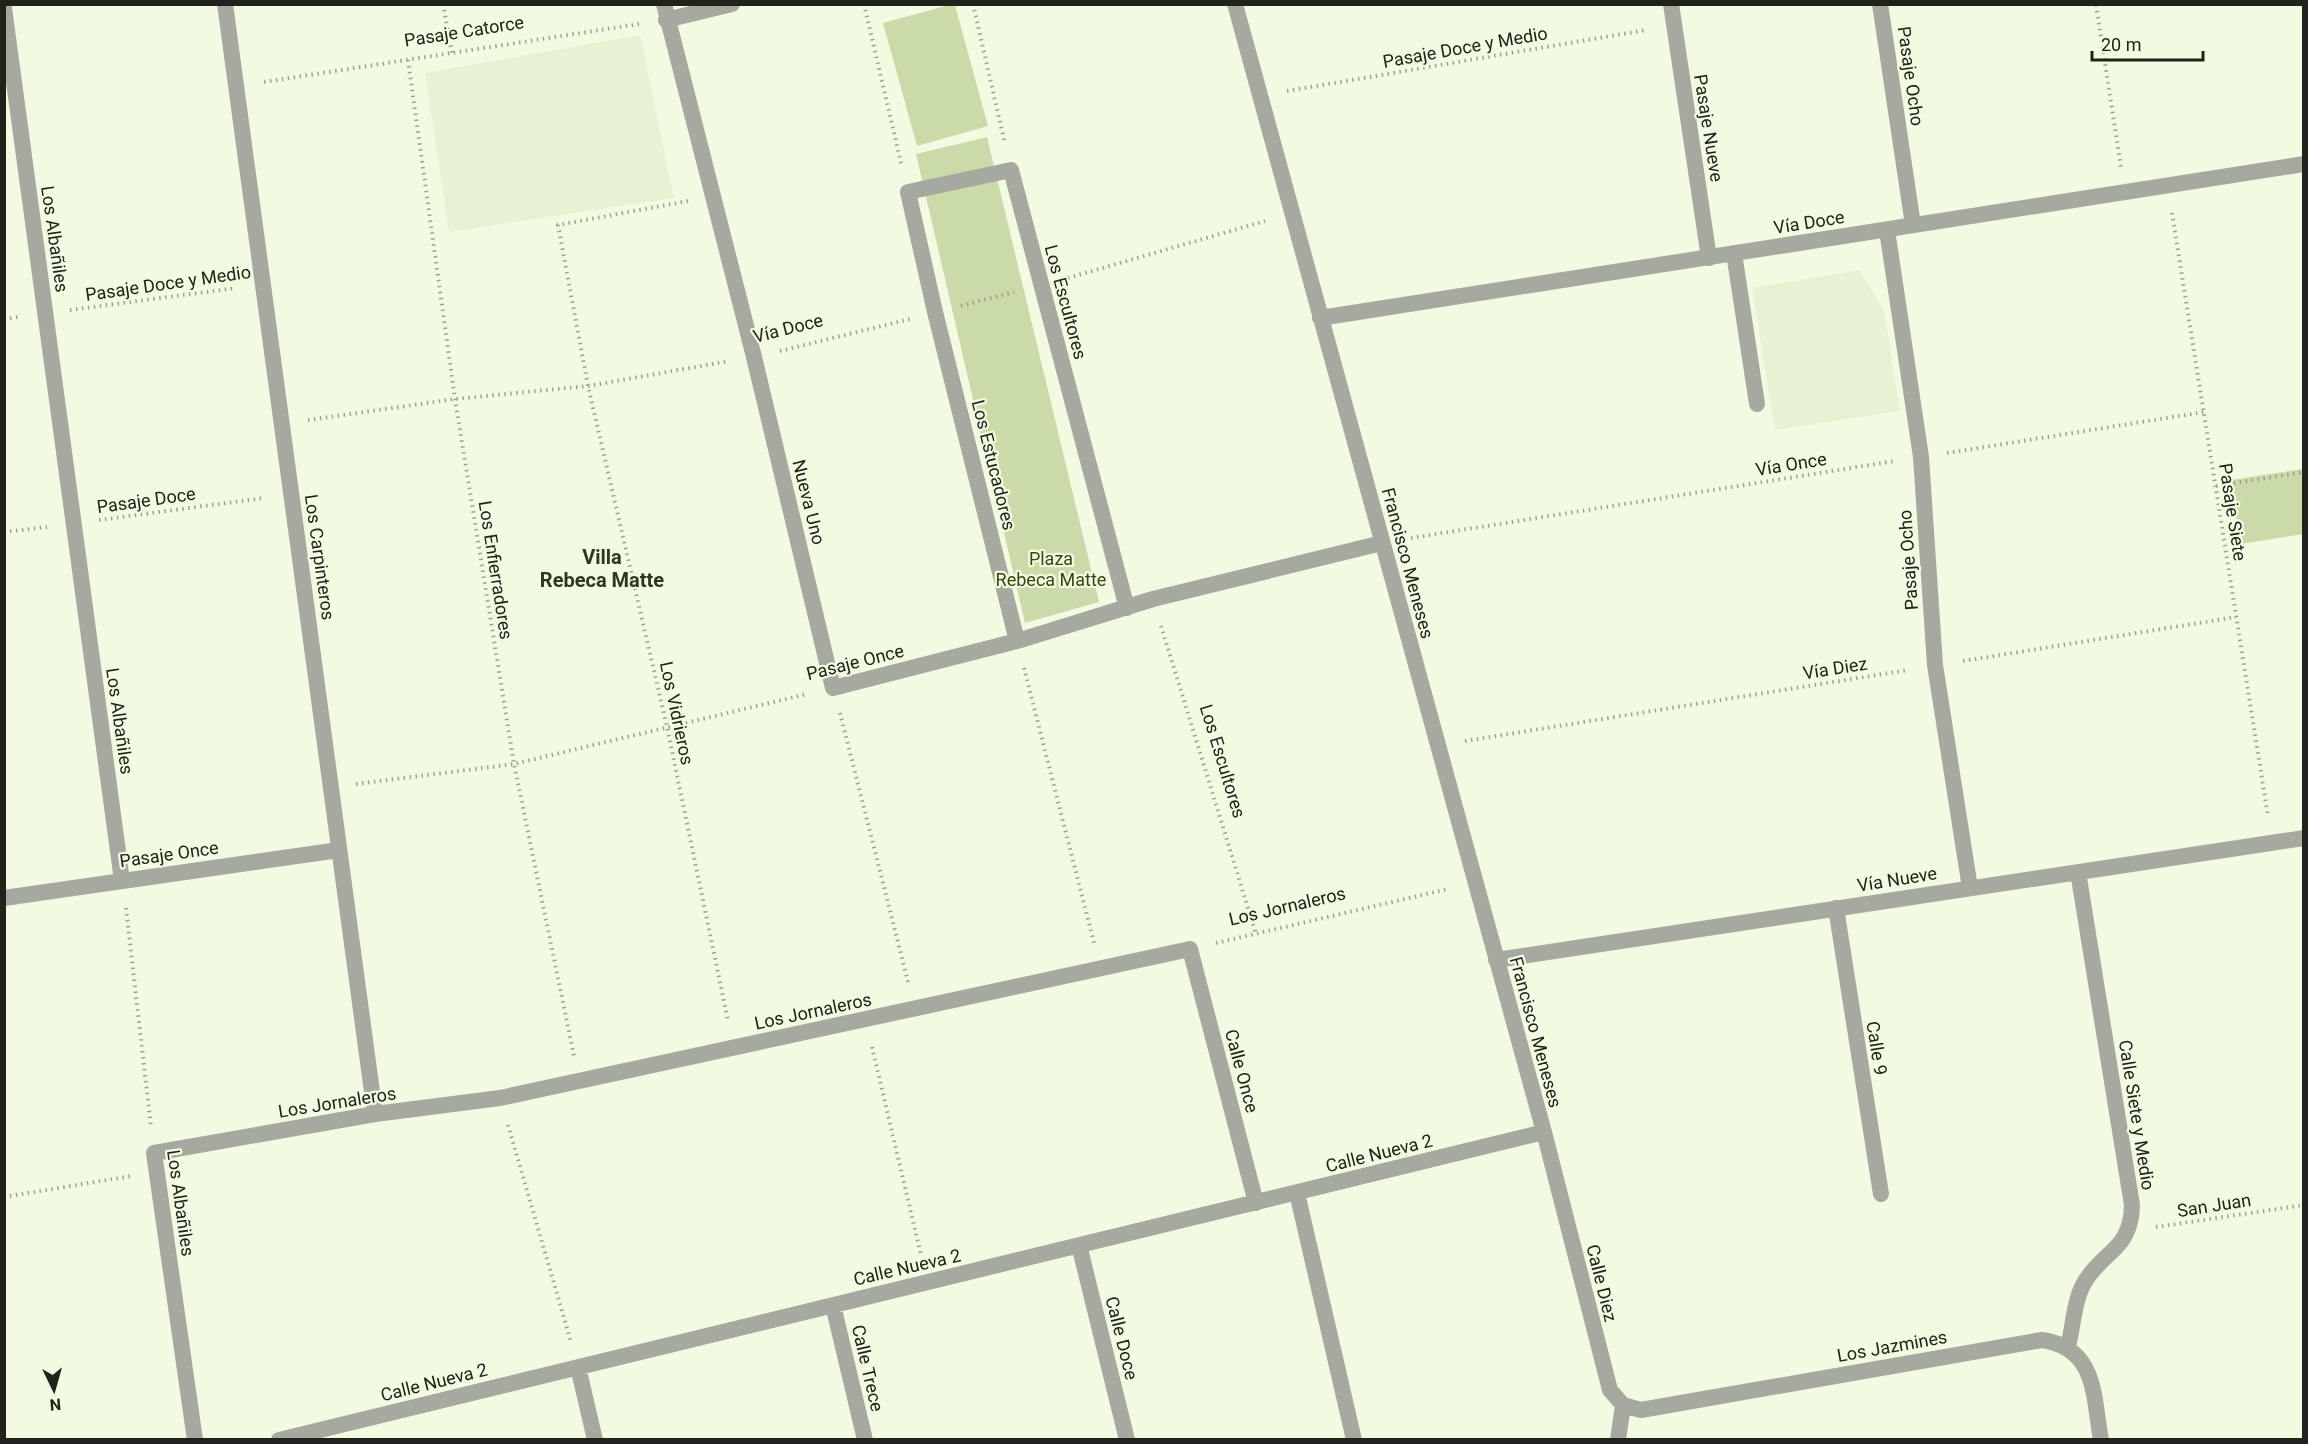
<svg xmlns="http://www.w3.org/2000/svg" width="2308" height="1444" font-family="Roboto,sans-serif">
	<style>
		.built { fill: #e7f2d2 }
		.green { fill: #cadaa9 }
		.lines { fill: none; stroke-linecap: round; stroke-linejoin: round }
		.path { stroke: #9ca390; stroke-width: 4; stroke-dasharray: 1.5 4.5; stroke-linecap: butt }
		.minor { stroke: #a6a99f; stroke-width: 16 }
		.labels { text-anchor: middle; dominant-baseline: central; stroke-width: 4.5; stroke-linejoin: round; paint-order: stroke }
		.street-label { font-size: 18px; fill: #20231a; stroke: #f2fbe2 }
		.park-label { font-size: 18px; fill: #37450f; stroke: #f2fbe2 }
		.neighbourhood-label { font-size: 20px; font-weight: bold; fill: #303623; stroke: #f2fbe2 }
	</style>
	<rect width="100%" height="100%" fill="#f2fbe2"/>
	<!-- built -->
	<path class="built" d="M640,35l34,163 -225,34 -24,-159z
		M1859,270l25,40 16,101 -125,19 -23,-142z"/>
	<!-- green -->
	<path class="green" d="M949,5h6l33,121 -71,20 -34,-123z
		M987,137l112,465 -74,21 -109,-469z
		M2303,469v65l-63,10 -9,-64z"/>
	<g class="lines">
		<!-- path -->
		<path class="path" d="M443,4l9,49
			M864,4l38,163
			M973,4l32,140
			M2096,5l25,162
			M408,60l47,339 59,365 60,292
			M264,82l375,-58
			M1287,91l359,-61
			M688,201l-130,24 30,161 79,341 61,294
			M2172,213l96,603
			M1068,278l197,-57
			M961,306l53,-14
			M70,310l166,-22
			M4,319l14,-2
			M780,351l130,-32
			M308,420l147,-21 133,-13 141,-25
			M1947,453l257,-41
			M2216,486l88,-14
			M99,520l165,-22
			M4,532l43,-5
			M1411,538l484,-77
			M1161,626l95,308
			M1963,661l273,-44
			M1024,668l70,275
			M840,713l68,269
			M1465,741l443,-71
			M356,784l158,-20 293,-70
			M126,908l25,219
			M1216,943l232,-54
			M872,1047l49,208
			M508,1125l63,217
			M4,1197l127,-21
			M2156,1227l148,-22"/>
		<!-- minor -->
		<path class="minor" d="M225,4l150,1110
			M664,4l90,353 79,331 184,-47 136,-42 229,-56
			M1235,4l309,1128 66,258 13,15 18,5 401,-70c55,8 51,56 59,100
			M1671,4l38,254
			M1880,4l33,221
			M4,8l118,873
			M666,20l66,-16
			M1887,230l34,227 14,208 35,223
			M1734,253l23,151
			M1320,318l984,-154
			M1017,641l-82,-329 -27,-120 103,-22 116,438
			M4,898l335,-48
			M1836,908l45,286
			M1496,960l808,-122
			M1297,1193l57,247
			M1079,1245l48,195
			M833,1305l32,135
			M2068,1347c5,-20 6,-46 16,-64 19,-33 47,-32 48,-78l-54,-333
			M578,1367l17,73
			M195,1440l-41,-287 221,-39 125,-16 690,-149 66,254
			M279,1440l1265,-308
			M1618,1440l5,-35"/>
	</g>
	<g class="labels">
		<!-- street labels -->
		<g class="street-label">
			<text transform="translate(464 31) rotate(-9)">Pasaje Catorce</text>
			<text transform="translate(1465 47) rotate(-10)">Pasaje Doce y Medio</text>
			<text transform="translate(1911 76) rotate(82)">Pasaje Ocho</text>
			<text transform="translate(1709 128) rotate(81)">Pasaje Nueve</text>
			<text transform="translate(1809 222) rotate(-9)">Vía Doce</text>
			<text transform="translate(55 239) rotate(82)">Los Albañiles</text>
			<text transform="translate(168 283) rotate(-8)">Pasaje Doce y Medio</text>
			<text transform="translate(1066 302) rotate(75)">Los Escultores</text>
			<text transform="translate(788 328) rotate(-14)">Vía Doce</text>
			<text transform="translate(1791 464) rotate(-9)">Vía Once</text>
			<text transform="translate(994 465) rotate(76)">Los Estucadores</text>
			<text transform="translate(146 500) rotate(-8)">Pasaje Doce</text>
			<text transform="translate(809 502) rotate(76)">Nueva Uno</text>
			<text transform="translate(2233 512) rotate(81)">Pasaje Siete</text>
			<text transform="translate(320 557) rotate(82)">Los Carpinteros</text>
			<text transform="translate(1908 560) rotate(-94)">Pasaje Ocho</text>
			<text transform="translate(1408 563) rotate(75)">Francisco Meneses</text>
			<text transform="translate(496 570) rotate(81)">Los Enfierradores</text>
			<text transform="translate(855 662) rotate(-14)">Pasaje Once</text>
			<text transform="translate(1835 668) rotate(-9)">Vía Diez</text>
			<text transform="translate(677 713) rotate(78)">Los Vidrieros</text>
			<text transform="translate(120 721) rotate(82)">Los Albañiles</text>
			<text transform="translate(1223 761) rotate(73)">Los Escultores</text>
			<text transform="translate(169 854) rotate(-8)">Pasaje Once</text>
			<text transform="translate(1897 879) rotate(-9)">Vía Nueve</text>
			<text transform="translate(1287 906) rotate(-13)">Los Jornaleros</text>
			<text transform="translate(813 1011) rotate(-12)">Los Jornaleros</text>
			<text transform="translate(1536 1032) rotate(75)">Francisco Meneses</text>
			<text transform="translate(1877 1048) rotate(81)">Calle 9</text>
			<text transform="translate(1242 1071) rotate(75)">Calle Once</text>
			<text transform="translate(337 1102) rotate(-9)">Los Jornaleros</text>
			<text transform="translate(2137 1115) rotate(81)">Calle Siete y Medio</text>
			<text transform="translate(1379 1153) rotate(-14)">Calle Nueva 2</text>
			<text transform="translate(181 1203) rotate(82)">Los Albañiles</text>
			<text transform="translate(2214 1205) rotate(-9)">San Juan</text>
			<text transform="translate(907 1267) rotate(-13)">Calle Nueva 2</text>
			<text transform="translate(1602 1283) rotate(76)">Calle Diez</text>
			<text transform="translate(1122 1338) rotate(76)">Calle Doce</text>
			<text transform="translate(1892 1346) rotate(-10)">Los Jazmines</text>
			<text transform="translate(868 1368) rotate(77)">Calle Trece</text>
			<text transform="translate(434 1382) rotate(-14)">Calle Nueva 2</text>
		</g>
		<!-- park labels -->
		<g class="park-label">
			<text x="1051" y="558">Plaza<tspan x="1051" dy="21">Rebeca Matte</tspan></text>
		</g>
		<!-- neighbourhood labels -->
		<g class="neighbourhood-label">
			<text x="602" y="557">Villa<tspan x="602" dy="23">Rebeca Matte</tspan></text>
		</g>
	</g>
	<!-- border -->
	<rect width="2308" height="1444" fill="none" stroke="#20231a" stroke-width="12"/>
	<!-- north arrow -->
	<g transform="translate(54 1390) rotate(175)" stroke="#f2fbe2" stroke-width="4.5" paint-order="stroke">
	<path d="M0-4.5L10 22L0 15L-10 22Z" fill="#20231a"/>
	<text y="-9" font-size="16" font-weight="bold" text-anchor="middle" fill="#20231a">N</text>
	</g>
	<!-- scale -->
	<path d="M2092 51v9h111v-9" fill="none" stroke="#20231a" stroke-width="3"/>
	<text x="2101" y="51" font-size="18" fill="#20231a" stroke="#f2fbe2" stroke-width="4.5" paint-order="stroke">20 m</text>
</svg>
